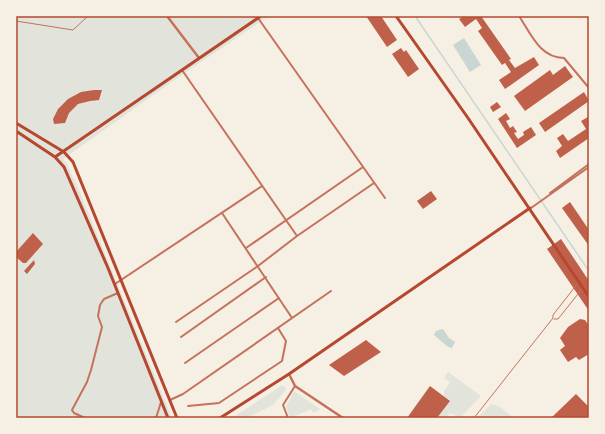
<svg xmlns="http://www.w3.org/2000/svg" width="605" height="434" font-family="'Source Sans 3',sans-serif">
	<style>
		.green { fill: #e2e4dc }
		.water { fill: #c9d6d2 }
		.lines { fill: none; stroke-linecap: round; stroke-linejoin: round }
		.stream { stroke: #c9d6d2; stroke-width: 1.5 }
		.building { fill: #bf614a }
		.service { stroke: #c5725c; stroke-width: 1 }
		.minor { stroke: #c5725c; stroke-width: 2 }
		.tertiary { stroke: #c5725c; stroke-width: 2.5 }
		.secondary { stroke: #b5482f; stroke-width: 3 }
		.neatline { fill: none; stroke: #b5482f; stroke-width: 1.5 }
	</style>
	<rect width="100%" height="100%" fill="#f6efe4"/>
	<!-- green -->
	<path class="green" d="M16,16h253l-96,65 -110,78 4,5 12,26 93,228h-156z
		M448,372l33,24 -21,22 -10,-5 -3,5h-10l13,-17 -6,-5v-5l6,-9 -6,-4z
		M282,385l4,3 -1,3 -12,14 -26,13h-15z
		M294,391l26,18 -7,4 -2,-4 -21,9 -4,-11z
		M491,404l9,3 14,11h-37z"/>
	<!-- water -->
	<path class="water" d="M464,38l17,27 -11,7 -17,-27z
		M443,329l6,9 6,4 -3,6 -4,-1 -14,-12 2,-4z"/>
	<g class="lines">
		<!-- stream -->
		<path class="stream" d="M415,16l174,255"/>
	</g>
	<!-- building -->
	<path class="building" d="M366,16h15l16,24 -10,7z
		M464,16h17l30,43 -2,1 6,8 19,-11 5,8 -34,24 -6,-9 12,-8 -6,-9 -3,2 -24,-34 4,-3 -6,-9 -11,8 -6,-8z
		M401,48l3,4 2,-2 13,19 -11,8 -16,-23z
		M565,66l8,11 -48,34 -11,-15 36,-26 3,5z
		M94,90h8l-3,10 -9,1 -12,3 -9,9 -4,10 -11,1 -1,-5 5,-10 10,-10 13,-7z
		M584,92l5,9 -44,31 -6,-9z
		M497,102l4,5 -8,5 -3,-5z
		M506,113l4,6 -4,2 4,7 3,-2 4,6 -3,1 4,6 6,-4 -1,-3 8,-5 5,8 -19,13 -19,-29z
		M588,117l1,21 -29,20 -4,-7 6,-5 -5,-8 6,-4 5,7 18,-12 -5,-8z
		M431,191l6,8 -14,10 -6,-8z
		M570,202l19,28v16l-27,-38z
		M33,233l10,11 -17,19h-3l-7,-6v-5z
		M561,239l28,42v30l-42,-62z
		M34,260l1,4 -8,10 -3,-3z
		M580,319l5,1 4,6v28l-10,6 -3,-3 -8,5 -8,-12 5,-4 -5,-8 8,-11z
		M366,340l15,12 -37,24 -15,-11z
		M430,386l20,15 -13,17h-30z
		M576,394l13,13v11h-38z"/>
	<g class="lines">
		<!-- service -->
		<path class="service" d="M16,21l57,9 15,-14
			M554,319h4l24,-30
			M474,418l79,-100v-3l25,-32"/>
		<!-- minor -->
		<path class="minor" d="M519,16c12,18 21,42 45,42l25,30
			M258,18l127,180
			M182,70l115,166
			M550,193l39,-29
			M531,208l58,-41
			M222,213l70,105
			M246,248l117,-81
			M115,284l147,-98
			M176,322l82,-56 39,-30 77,-53
			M181,337l85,-60
			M185,363l94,-65
			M170,400l13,-6 148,-103
			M188,406l31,-3 63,-42 4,-20 -8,-13
			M85,418l-11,-5 -2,-3 15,-28 4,-12 11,-43 -4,-11 2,-11 4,-6 14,-6
			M156,418l5,-16
			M288,418l-5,-13 12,-19"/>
		<!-- tertiary -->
		<path class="tertiary" d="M167,16l32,42
			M289,374l6,12 48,32"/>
		<!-- secondary -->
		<path class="secondary" d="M396,16l72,102 121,179
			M16,123l48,29 9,10 104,256
			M16,131l39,26 9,10 44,101 60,150
			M55,157l206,-141
			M220,418l69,-44 241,-166"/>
	</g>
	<!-- border -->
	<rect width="605" height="434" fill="none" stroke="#f6efe4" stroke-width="34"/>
	<rect x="17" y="17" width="571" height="400" class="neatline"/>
</svg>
